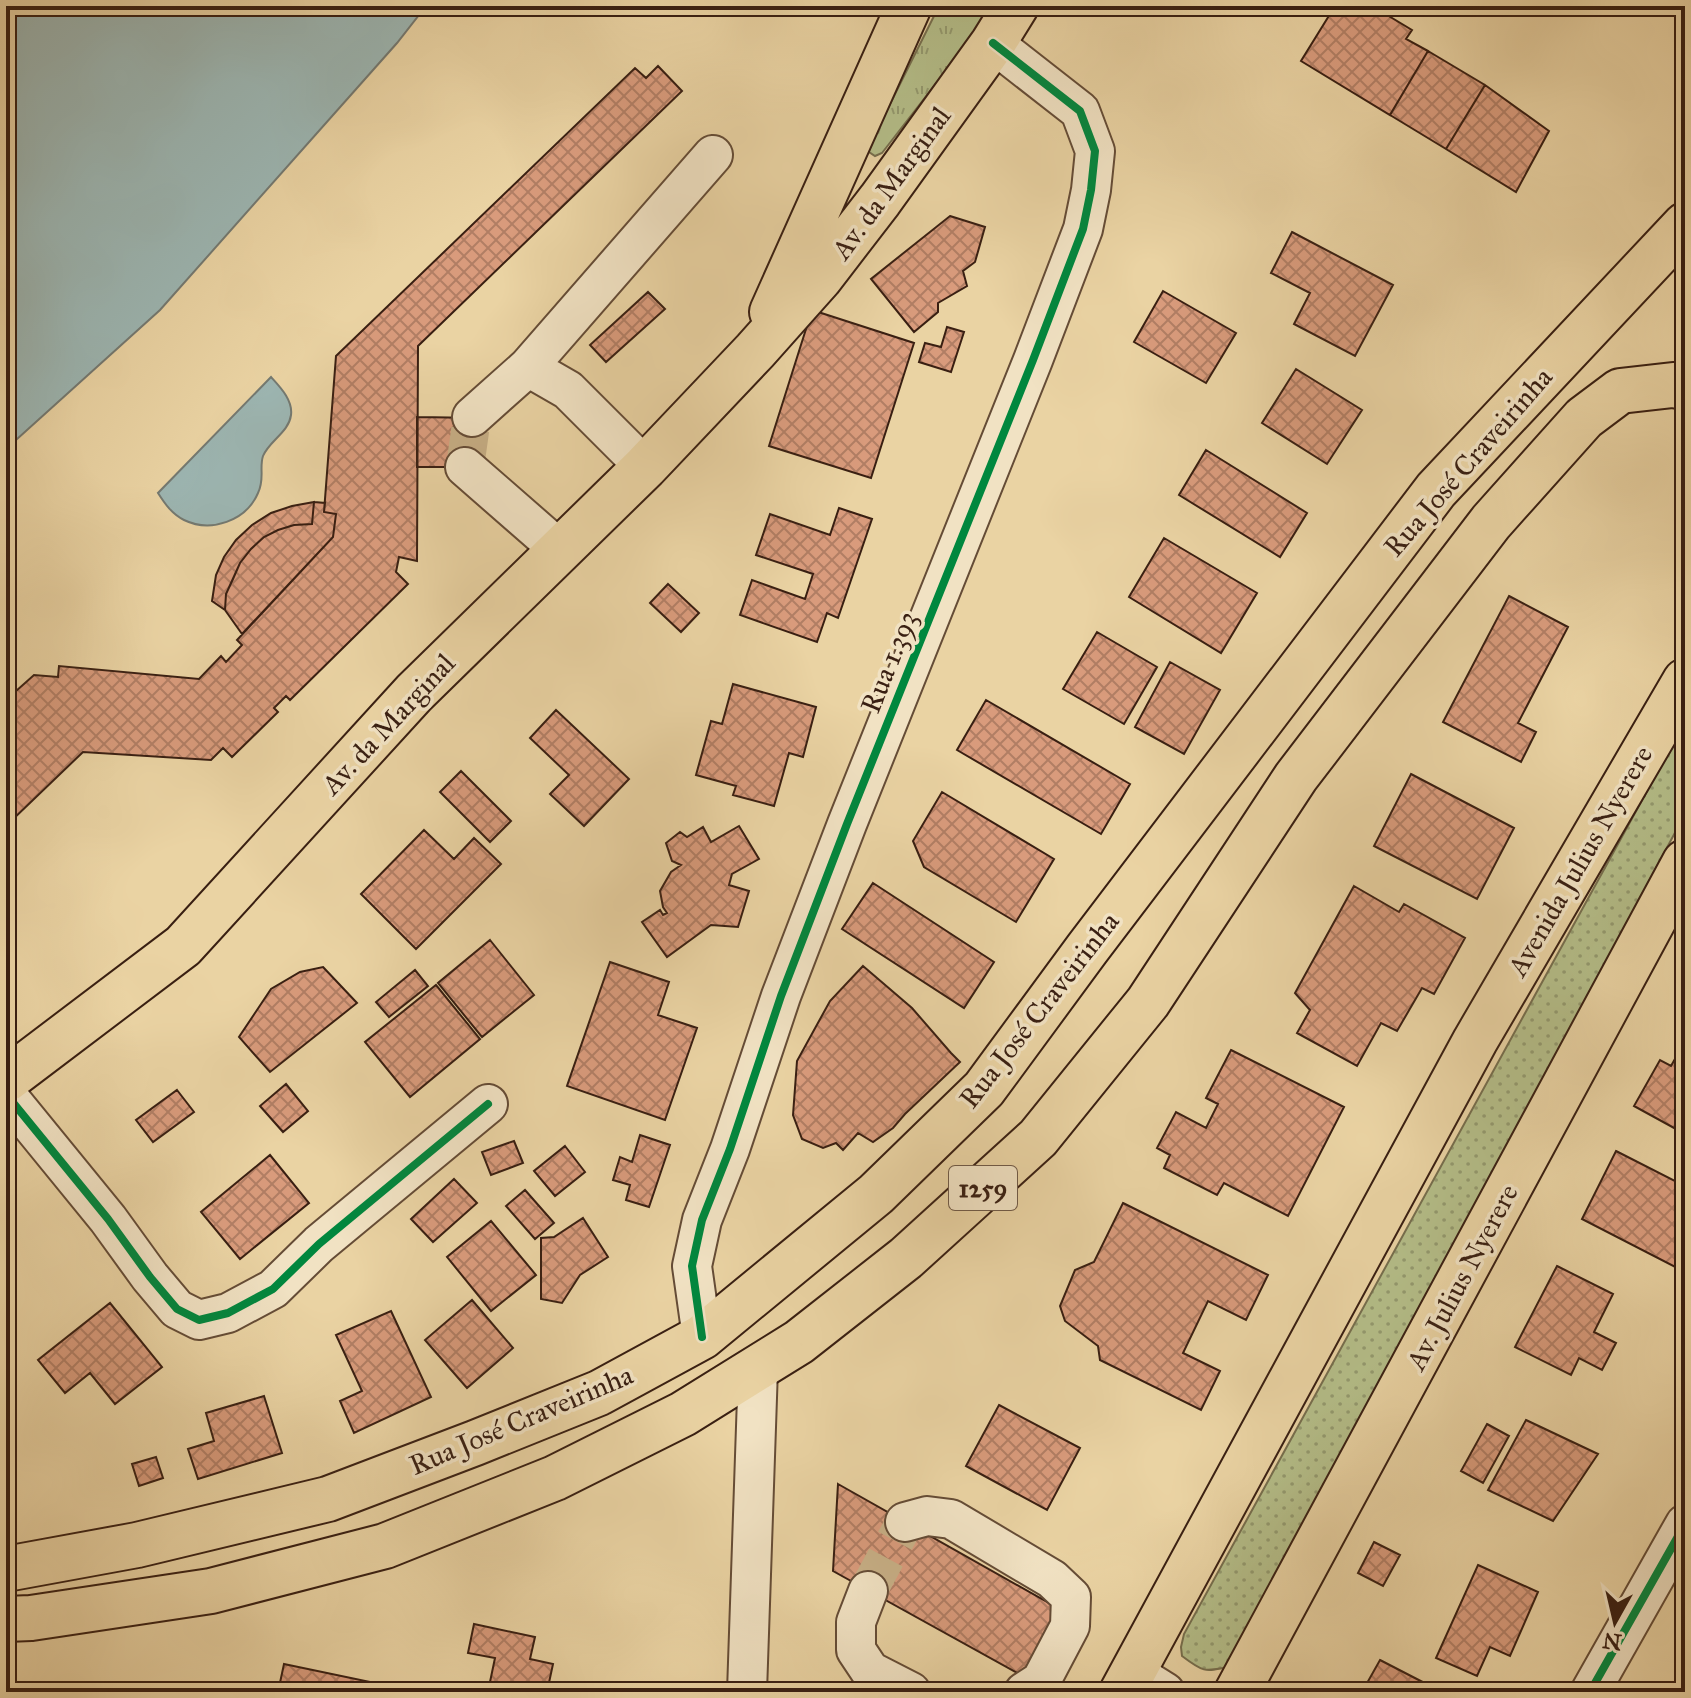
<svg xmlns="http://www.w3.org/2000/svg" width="1691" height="1698" font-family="'IM FELL Great Primer',serif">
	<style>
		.grass { fill: url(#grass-tufts); stroke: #766e4d; stroke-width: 2 }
		.garden { fill: url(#garden-dots); stroke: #766e4d; stroke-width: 2 }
		.water { fill: #9cb5b1; stroke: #747971; stroke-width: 2 }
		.building { fill: url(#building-cross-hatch); stroke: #391f12; stroke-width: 2 }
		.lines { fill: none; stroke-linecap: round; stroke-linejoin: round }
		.minor-tunnel { stroke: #c7af86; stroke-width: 38; stroke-dasharray: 38 19; stroke-linecap: butt }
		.minor-casing { stroke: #654c36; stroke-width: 42 }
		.major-casing { stroke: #391f12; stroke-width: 48 }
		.minor { stroke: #f1e2c3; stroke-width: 38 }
		.major { stroke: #ead3a3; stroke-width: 44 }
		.cycleway-casing { stroke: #f1e2c3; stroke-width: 13 }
		.cycleway { stroke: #00873e; stroke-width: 8 }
		.labels { text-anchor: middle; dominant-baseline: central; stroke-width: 7; stroke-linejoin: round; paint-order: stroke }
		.shield { fill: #f1e2c3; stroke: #705a47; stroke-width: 2 }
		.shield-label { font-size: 26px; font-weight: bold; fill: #391f12 }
		.street-label { font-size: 28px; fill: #391f12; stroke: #f1e2c3 }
	</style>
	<defs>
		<pattern id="grass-tufts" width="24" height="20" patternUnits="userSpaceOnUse" patternTransform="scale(2)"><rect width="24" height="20" fill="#b4bd88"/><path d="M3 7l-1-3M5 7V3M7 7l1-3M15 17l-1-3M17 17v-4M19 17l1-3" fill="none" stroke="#93996e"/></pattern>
		<pattern id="garden-dots" width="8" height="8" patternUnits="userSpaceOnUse" patternTransform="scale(2)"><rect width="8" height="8" fill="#b4bd88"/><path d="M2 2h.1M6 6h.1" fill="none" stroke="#93996e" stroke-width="1.8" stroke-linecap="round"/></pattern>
		<pattern id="building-cross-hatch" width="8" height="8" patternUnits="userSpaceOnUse" patternTransform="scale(2)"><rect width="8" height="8" fill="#d99b7c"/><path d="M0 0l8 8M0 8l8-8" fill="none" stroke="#b17e64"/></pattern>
	</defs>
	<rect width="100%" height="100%" fill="#ead3a3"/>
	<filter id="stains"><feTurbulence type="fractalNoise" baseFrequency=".0025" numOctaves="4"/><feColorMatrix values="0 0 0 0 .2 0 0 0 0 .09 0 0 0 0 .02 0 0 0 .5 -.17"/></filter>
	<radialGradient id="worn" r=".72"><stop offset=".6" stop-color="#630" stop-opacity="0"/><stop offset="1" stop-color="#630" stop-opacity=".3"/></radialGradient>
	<!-- grass -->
	<path class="grass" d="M939,6h57l-114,147 -7,3 -6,-4 1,-8z"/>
	<!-- garden -->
	<path class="garden" d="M1685,722v92l-457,853c-24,5 -25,5 -46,-11l-1,-9 3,-13z"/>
	<!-- water -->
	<path class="water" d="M6,6h420l-29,37 -237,267 -154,139z
		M271,377c9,10 22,23 20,38 -2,17 -22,26 -28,41 -4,12 2,23 -5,37 -12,28 -47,40 -74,27 -12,-6 -19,-16 -26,-27z"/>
	<!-- building -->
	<path class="building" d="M1335,6h37l40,24 -6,9 22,12 -38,64 -89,-54z
		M1428,51l57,34 -39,64 -56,-34z
		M658,66l24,25 -264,255 -1,215 -18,-4 -3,15 12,12 -118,116 -4,-4 -12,12 4,4 -46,45 -9,-9 -12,12 -128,-8 -77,74v-126l28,-25 24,2 1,-11 140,13 22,-23 5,6 16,-17 -5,-5 96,-103 3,-23 -12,-2 12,-156 299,-288 11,10z
		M1485,85l64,46 -33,61 -70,-43z
		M950,216l35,11 -10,35 -12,9 4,15 -29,17v9l-24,20 -43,-53z
		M1292,232l101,53 -38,71 -61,-32 16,-31 -39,-20z
		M1163,291l73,42 -30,50 -72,-41z
		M648,292l17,17 -59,53 -16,-17z
		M812,310l102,33 -43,135 -102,-32z
		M947,327l17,5 -13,40 -32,-10 6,-19 16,4z
		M1296,369l66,41 -35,54 -65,-41z
		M417,417l64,1v49h-64z
		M1206,450l101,63 -27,44 -101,-62z
		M314,502l-2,22 -18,1 -16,5 -14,7 -13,12 -11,14 -7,16 -7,15 -1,16 -13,-9 4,-26 8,-18 12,-17 16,-15 19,-12 21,-7z
		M314,502l11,1 -1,9 12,2 -3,23 -91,97 -17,-24 1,-16 14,-31 11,-14 13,-12 14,-7 16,-5 18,-1z
		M839,508l33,11 -34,99 -11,-5 -10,29 -77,-27 12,-35 53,19 8,-25 -57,-19 14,-41 60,21z
		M1164,538l93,55 -36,60 -92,-56z
		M668,584l31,29 -18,19 -31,-29z
		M1509,596l59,31 -50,96 18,9 -15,30 -78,-40z
		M1097,632l60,35 -33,57 -61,-35z
		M1170,662l50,28 -36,64 -49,-27z
		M733,684l83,23 -13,50 -14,-4 -15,53 -41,-11 3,-9 -40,-11 15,-54 11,3z
		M986,700l144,84 -29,50 -144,-84z
		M556,710l73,69 -45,47 -34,-32 19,-19 -39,-37z
		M461,771l50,50 -21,21 -50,-50z
		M1411,774l103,54 -37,71 -103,-53z
		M942,792l112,67 -38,63 -92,-55 -11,-26z
		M739,826l20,33 -27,15 -3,11 20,6 -11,36 -27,-2 -44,32 -25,-35 18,-12 3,5 4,-2 -4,-6 -3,-16 11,-19 10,-7 -9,-4 -6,-18 14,-11 7,5 16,-10 8,15z
		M424,830l30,29 20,-21 27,26 -85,85 -55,-55z
		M873,883l121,79 -30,46 -122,-79z
		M1354,886l45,26 5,-8 61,34 -31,56 -12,-6 -25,43 -16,-8 -24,43 -60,-33 13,-23 -15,-17z
		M490,940l44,55 -52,42 -44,-54z
		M610,962l59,20 -11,33 39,13 -32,92 -98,-34z
		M863,966l49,42 39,45 9,9 -55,52 -12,14 -20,14 -15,-9 -15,17 -7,-7 -13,5 -21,-9 -9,-24 4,-54 33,-60z
		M323,967l34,36 -87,69 -31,-35 32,-48 29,-17z
		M415,970l13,16 -39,31 -13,-15z
		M436,985l44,54 -70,58 -45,-55z
		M1231,1050l113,57 -56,109 -64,-33 -7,12 -53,-27 6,-13 -13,-7 19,-36 30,16 12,-24 -12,-6z
		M1680,1050l5,2v82l-51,-28 26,-46 11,6z
		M286,1084l22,27 -25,21 -23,-26z
		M177,1090l17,22 -41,30 -17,-22z
		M640,1135l30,10 -21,62 -23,-7 4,-15 -17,-5 7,-23 12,5z
		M514,1141l9,22 -32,12 -9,-23z
		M565,1146l20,26 -30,24 -21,-25z
		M1616,1151l69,35v86l-103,-53z
		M270,1155l39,48 -69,56 -39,-47z
		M454,1179l23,24 -44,39 -22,-23z
		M525,1190l29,33 -19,16 -29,-33z
		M1123,1203l145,72 -22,45 -38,-19 -25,52 37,18 -19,39 -101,-50 -2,-14 -33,-25 -5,-15 15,-36 19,-8z
		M583,1218l25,39 -28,18 -18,28 -21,-4v-61l13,-1z
		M491,1221l45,54 -45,36 -44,-54z
		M1557,1266l56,28 -19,38 22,11 -14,27 -23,-12 -8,17 -56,-28z
		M472,1300l41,48 -46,40 -42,-48z
		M110,1303l52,64 -47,37 -25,-31 -25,20 -27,-33z
		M391,1311l40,86 -77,36 -14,-32 22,-10 -26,-56z
		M264,1396l18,57 -84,26 -10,-30 26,-8 -8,-28z
		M999,1405l81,43 -33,62 -81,-44z
		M1526,1420l72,34 -45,67 -65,-31z
		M1487,1424l22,12 -26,47 -22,-12z
		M156,1457l7,21 -24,8 -7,-22z
		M838,1484l225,127 -35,68 -195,-108z
		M1374,1542l26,13 -17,31 -25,-13z
		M1478,1565l60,27 -28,64 -20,-9 -13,29 -41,-18z
		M474,1624l61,13 -5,22 23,5 -6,28 -57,-10 5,-24 -27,-5z
		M1380,1660l62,32h-80z
		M284,1664l91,19 -1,9h-96z"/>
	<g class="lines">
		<!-- minor-tunnel -->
		<path class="minor-tunnel" d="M465,467l7,-50
			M868,1591l37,-69"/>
		<defs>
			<path id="minor" d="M472,417l56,-50
				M465,467l95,83
				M645,467l-77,-77 -40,-23 185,-212
				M6,1094l102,125 42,58 27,32 22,11 29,-7 45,-24 46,-45 169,-140
				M702,1337l-10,-71 10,-46 28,-71 51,-153 66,-172 186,-464 50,-131 8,-39 4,-39 -15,-40 -87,-68
				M905,1522l22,-6 24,3 101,60 19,18 -1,29 -29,55 -17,11
				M868,1591l-12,31v28l14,21 41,21
				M1133,1672l32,20
				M747,1692l11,-324
				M1590,1692l95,-168"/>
			<path id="major" d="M772,312l137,-306
				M6,1080l177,-134 231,-253 231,-226 110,-116 65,-73 60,-78 113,-157 23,-37
				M6,1569l131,-24 191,-46 147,-56 124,-50 103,-56 174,-143 108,-105 103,-140 349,-459 249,-265
				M6,1619l25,-1 180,-27 174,-45 170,-68 128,-64 116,-72 107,-84 132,-120 110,-136 148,-225 195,-255 93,-104 36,-27 53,-6 12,2
				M1122,1692l353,-651 210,-360
				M1237,1692l448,-830"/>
		</defs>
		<!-- minor casing -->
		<use href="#minor" class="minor-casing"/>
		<!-- major casing -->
		<use href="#major" class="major-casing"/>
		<!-- minor -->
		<use href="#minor" class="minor"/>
		<!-- major -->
		<use href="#major" class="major"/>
		<defs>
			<path id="cycleway" d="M6,1094l102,125 42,58 27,32 22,11 29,-7 45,-24 46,-45 169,-140
				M702,1337l-10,-71 10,-46 28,-71 51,-153 66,-172 186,-464 50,-131 8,-39 4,-39 -15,-40 -87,-68
				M1590,1692l95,-168"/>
		</defs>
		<!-- cycleway casing -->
		<use href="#cycleway" class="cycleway-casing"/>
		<!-- cycleway -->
		<use href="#cycleway" class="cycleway"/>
	</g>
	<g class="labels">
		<!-- shield labels -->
		<rect class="shield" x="949" y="1166" width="68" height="44" rx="6"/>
		<g class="shield-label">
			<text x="983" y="1188">1259</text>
		</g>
		<!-- street labels -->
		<g class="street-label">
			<text transform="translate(891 183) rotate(-54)">Av. da Marginal</text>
			<text transform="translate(1468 462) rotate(-49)">Rua José Craveirinha</text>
			<text transform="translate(889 662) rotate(-68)">Rua 1.393</text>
			<text transform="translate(388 724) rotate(-47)">Av. da Marginal</text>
			<text transform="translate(1580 861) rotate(-60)">Avenida Julius Nyerere</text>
			<text transform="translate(1039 1010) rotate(-52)">Rua José Craveirinha</text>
			<text transform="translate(1462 1277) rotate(-62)">Av. Julius Nyerere</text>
			<text transform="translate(521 1420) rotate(-23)">Rua José Craveirinha</text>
		</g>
	</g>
	<!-- margin -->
	<rect width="1691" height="1698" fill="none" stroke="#ead3a3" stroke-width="32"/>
	<rect x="8" y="8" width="1675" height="1682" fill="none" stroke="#391f12" stroke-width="4"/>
	<rect x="16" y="16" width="1659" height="1666" fill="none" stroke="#391f12" stroke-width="2"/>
	<!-- north arrow -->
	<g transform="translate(1615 1622) rotate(188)" stroke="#f1e2c3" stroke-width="6" paint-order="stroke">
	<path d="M0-6L14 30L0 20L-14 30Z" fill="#391f12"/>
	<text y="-12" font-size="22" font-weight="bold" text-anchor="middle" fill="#391f12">N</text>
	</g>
	<rect width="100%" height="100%" filter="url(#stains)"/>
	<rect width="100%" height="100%" fill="url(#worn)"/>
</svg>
